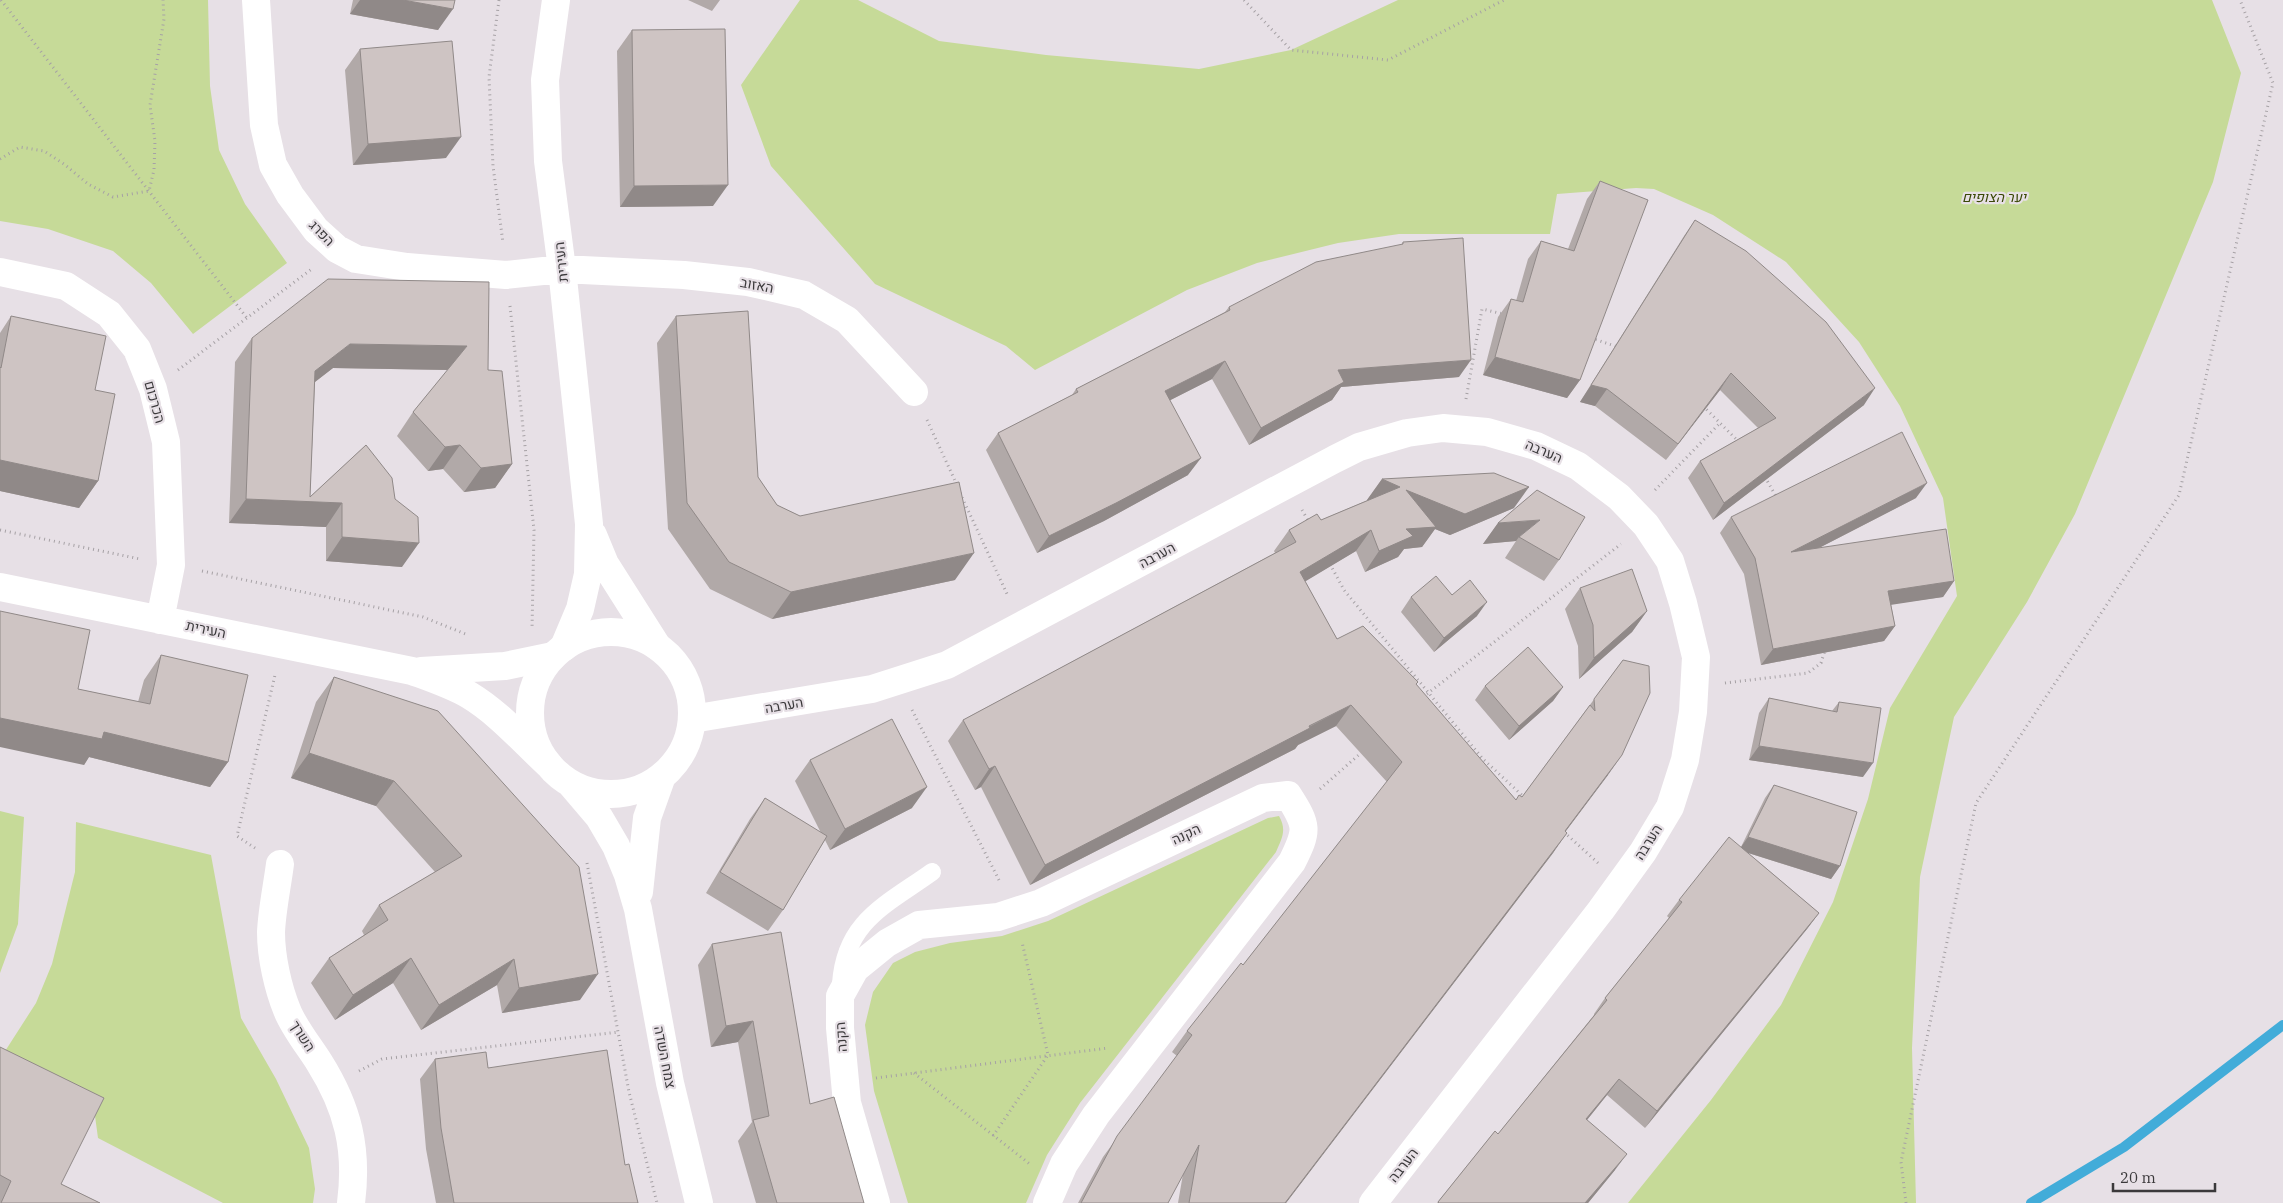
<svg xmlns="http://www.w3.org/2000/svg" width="2283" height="1203" font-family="'IBM Plex Serif',Heebo,serif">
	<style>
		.green { fill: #c6da98 }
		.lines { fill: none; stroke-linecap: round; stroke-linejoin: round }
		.stream { stroke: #42acd9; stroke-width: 10 }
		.path { stroke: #a6a1a5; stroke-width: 3; stroke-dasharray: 1 4; stroke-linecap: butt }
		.lane { stroke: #fff; stroke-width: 18 }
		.street { stroke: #fff; stroke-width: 28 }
		.secondary { stroke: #fff; stroke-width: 28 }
		.wall { fill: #b1a9a8 }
		.shaded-wall { fill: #908988 }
		.building { fill: #cec4c3; stroke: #908988 }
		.labels { text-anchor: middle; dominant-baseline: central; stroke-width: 4.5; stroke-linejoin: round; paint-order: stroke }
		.park-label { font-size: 14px; font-style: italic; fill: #3a4806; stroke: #e7e0e6 }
		.street-label { font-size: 14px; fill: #3b393b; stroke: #e7e0e6 }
	</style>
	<rect width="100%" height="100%" fill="#e7e0e6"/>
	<!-- green -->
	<path class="green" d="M0,0h208l2,86 9,64 26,54 42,59 -94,71 -42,-51 -38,-32 -65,-22 -48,-8z
		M800,0h58l81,41 107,14 153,14 92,-19 107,-50h814l29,73 -28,109 -138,332 -48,88 -73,115 -34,160 -8,171 4,155h-288l83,-103 70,-95 52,-103 35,-103 22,-91 67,-112 -14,-98 -43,-92 -41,-64 -73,-80 -73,-47 -59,-26 -18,-1 -79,6 -7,40h-151l-61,9 -81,20 -70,27 -152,80 -29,-24 -131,-62 -104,-118 -30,-81z
		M0,811l24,6 -6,107 -18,49z
		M1279,816c8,14 3,22 -3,36l-196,251 -33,52 -21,48h-118l-34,-112 -9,-66 8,-33 20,-29 22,-11 35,-9 52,-7 46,-15 220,-103z
		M76,822l135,33 30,163 35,61 33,69 6,41 -2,14h-90l-125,-65 -3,-22 -95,-52v-5l36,-56 16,-39 23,-92z"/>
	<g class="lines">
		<!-- stream -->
		<path class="stream" d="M2031,1203l93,-56 159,-122"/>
		<!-- path -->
		<path class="path" d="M1,0l246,318
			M499,0l-10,77 4,89 10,77
			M1244,0l47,50 97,10 116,-60
			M0,159l20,-12 24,4 20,13 24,20 25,13 36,-6 5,-21 1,-29 -5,-36 14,-86 -1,-19
			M510,306l24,224 -2,99
			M1591,338l27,9
			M178,370l135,-102
			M1466,399l16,-90 21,5
			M1703,406l36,36
			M927,420l30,65
			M1765,477l12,21
			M1655,490l66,-68
			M960,493l48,103
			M1302,510l7,12
			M0,530l140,29
			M1330,564l14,26 139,169 42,39
			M202,571l221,46 45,18
			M1725,683l83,-10 13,-10 4,-13
			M1423,697l198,-153
			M912,710l88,172
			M1320,789l42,-37
			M1564,832l34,31
			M255,848l-18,-12 38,-161
			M587,863l42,229 28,111
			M359,1071l23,-12 237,-27
			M914,1073l117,92
			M876,1078l232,-30
			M993,1136l55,-81 -26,-113
			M1906,1203l-5,-41 75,-359 203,-308 94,-412 -33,-83"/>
		<!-- lane -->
		<path class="lane" d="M841,984c4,-63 45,-79 91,-112"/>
		<!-- street -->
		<path class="street" d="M256,0l8,125 9,40 17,30 26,35 21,19 19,10 51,8 99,8 56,-6 122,6 64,7 56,13 43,25 67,72
			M556,0l-11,80 3,81 14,108 27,255 -1,50 -8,35 -16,38
			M0,272l66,14 43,28 28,35 16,40 13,53 5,123 -11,55
			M593,535l12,29 52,82
			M0,587l412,84c19,7 40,14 57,24 30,18 54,46 79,69
			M421,671l84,-5 48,-10
			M692,719l180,-30 75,-24 388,-206 24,-12 48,-14 36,-5 44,4 49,14 42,20 41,31 27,28 24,36 13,42 13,54 -3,55 -8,48 -15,47 -27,45 -42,58 -228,293
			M280,864c-3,23 -8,46 -9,68 0,25 7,56 16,78 7,18 22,36 32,52 29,46 39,87 32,141
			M876,1203l-29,-100 -7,-75v-32l15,-27 32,-26 32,-18 79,-8 43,-14 222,-105 25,-3c20,31 20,35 4,67l-196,253 -32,49 -17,39"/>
		<!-- secondary -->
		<path class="secondary" d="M530 713a81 81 0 1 1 162 0a81 81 0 1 1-162 0Z
			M570,783l29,34 17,29 12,29 10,34 32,174 29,120
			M639,892l8,-74 15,-42"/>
	</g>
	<!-- wall -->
	<path class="wall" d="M353,0h102l-17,30 -88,-16z
		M688,0h32l-8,11z
		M632,30l81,176 -93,1 -3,-156z
		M360,49l86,109 -93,7 -8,-95z
		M1600,181l-20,199 -13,18 -84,-23 15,-58 13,-18 5,2 12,-42 13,-18 27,8 19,-50z
		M1695,220l169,185 -151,115 -25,-42 12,-17 58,-33 -38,-38 -54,70 -71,-54 -15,-4 104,-166z
		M1403,242l56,135 -118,10 -9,13 -83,45 -37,-66 -42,21 18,75 -84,46 -67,32 -51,-103 12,-17 74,-38 4,-6 149,-77 4,-5 172,-62z
		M11,316l84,74 3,91 -19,27 -79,-17v-158z
		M676,316l82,161 19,28 23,11 155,64 -183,39 -62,-30 -42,-60 -11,-186z
		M252,338l236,32 24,94 -17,24 -31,4 -21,-23 -15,2 -31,-35 16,-24 35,-42 -115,-2 -18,14 -5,115 56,-52 36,122 -76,-6v-34l-97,-4 6,-161z
		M1382,479l132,29 -64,27 -15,-6 -13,18 -18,2 -6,8 -33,15 -9,-21 -51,30 32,58 79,46 100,115 6,-3 101,-137 -15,115 -42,56 -13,22 -267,350h-108l5,-29 -15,29h-90l25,-46 74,-101 -5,-4 15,-21 56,-66 144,-183 -51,-56 -38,19 -3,4 -265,136 -49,-98 -6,3 -27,-49 15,-21 312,-167 -1,-2 15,-21 32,-10 47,-20h-1z
		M1916,498l-97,50 135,33 -11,16 -52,7 4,22 -11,15 -123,24 -17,-91 -24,-41 11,-16z
		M1498,523l61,37 -15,21 -39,-23 11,-17 -33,3z
		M1580,588l67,23 -15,21 -53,47 -1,-33 -13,-37z
		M1452,595l25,21 -43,36 -33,-40 10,-15z
		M161,655l67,107 -18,25 -121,-30 -5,8 -6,-76 60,13 6,-22z
		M334,677l246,323 -78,13 -5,-28 -76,45 -28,-47 -58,37 -24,-37 18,-25 35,-23 -2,-4 17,-26 56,-33 -59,-66 -85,-28 25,-76z
		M1485,686l78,1 -10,14 -44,39 -34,-40z
		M1769,698l63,13 7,-9 24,75 -114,-17 10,-47z
		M810,760l102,48 -82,42 -5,-10 -42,70 -15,21 -62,-38 44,-74 15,-21 56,35 -26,-52z
		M1774,785l66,81 -9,13 -83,-26 71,60 -12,16 -162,199 -38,-33 -20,25 28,50 -27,33h-151l58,-72 3,3 96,-119v-1l11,-16 64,-80 -2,-2 12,-16 62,-53 24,-49z
		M712,944l98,160 54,99h-108l-18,-62 14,-19 -14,-80 -27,5 -13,-82z
		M0,1047l61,137 39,19h-100z
		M435,1059l53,9 137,97 13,38h-202l-10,-54 -6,-70z"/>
	<!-- shaded-wall -->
	<path class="shaded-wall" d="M360,0h43l50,9 -15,21 -88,-16z
		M461,137l-15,21 -93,7 15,-21z
		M728,185l-15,21 -93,1 14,-21z
		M350,344l117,2 -17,24 -117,-2 -35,27 17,-24z
		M1495,357l85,23 -13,18 -84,-23z
		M1471,360l-12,17 -118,10 -9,13 -83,45 12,-17 77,-58z
		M1225,361l-13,18 -59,30 12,-18z
		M1731,373l-11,17 -54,70 12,-16z
		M1591,385l16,4 -12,17 -15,-4z
		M1875,388l-11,17 -151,115 11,-17z
		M460,445l-17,24 -15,2 17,-24z
		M1201,458l-13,17 -84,46 -67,32 12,-17z
		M0,460l98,21 -19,27 -79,-17z
		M512,464l-17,24 -31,4 17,-24z
		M1382,479l18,8 -15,21 -18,-8z
		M1927,483l-11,15 -136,70 11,-16z
		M1529,487l-15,21 -64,27 -15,-6 -13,18 -18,2 -6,8 -33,15 14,-21 27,-61z
		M246,499l96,4 -16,24 -97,-4z
		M1540,520l-21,17 -3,4 -33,3 15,-21z
		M1371,530l-15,21 -70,42 14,-21z
		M342,537l77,6 -17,24 -76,-6z
		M974,553l-19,27 -183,39 19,-27z
		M1954,581l-11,16 -66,10 11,-16z
		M1487,602l-10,14 -43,36 10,-14z
		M1647,611l-15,21 -53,47 15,-21z
		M1895,626l-11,15 -123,24 12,-16z
		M1563,687l-10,14 -44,39 10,-14z
		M1351,705l-15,21 -38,19 -3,4 -265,136 15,-20z
		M0,718l104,14 124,30 -18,25 -121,-30 -5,8 -84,-18z
		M1759,746l114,17 -10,14 -114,-17z
		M309,753l85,28 -18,25 -85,-28z
		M1622,755l-14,20 -58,77 15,-21z
		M995,766l-14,21 -6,3 14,-21z
		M927,787l-15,21 -82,42 15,-21z
		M1567,833l-14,20 -267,350h-1z
		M1748,837l92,29 -9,13 -92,-29z
		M1819,913l-12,16 -162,199 12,-17z
		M411,958l-18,25 -58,37 18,-25z
		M514,959l-17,26 -76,45 18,-25z
		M598,974l-18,26 -78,13 17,-25z
		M753,1021l-15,21 -27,5 15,-21z
		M1619,1079l-12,16 -33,41 12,-17z
		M1627,1154l-12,16 -27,33h-3z"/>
	<!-- building -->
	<path class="building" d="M403,0h52l-2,9z
		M725,29l3,156 -94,1 -2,-156z
		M452,41l9,96 -93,7 -8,-95z
		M1600,181l48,19 -68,180 -85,-23 16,-58 12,3 18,-61 33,10z
		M1695,220l51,31 80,71 49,66 -151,115 -24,-42 76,-43 -45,-45 -53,71 -71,-55 -16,-4z
		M1463,238l8,122 -133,10 6,12 -83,46 -36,-67 -60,30 36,67 -85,45 -67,33 -51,-103 80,-41 -2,-3 154,-79 -1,-3 87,-45 87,-18v-2z
		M328,279l161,3 -1,88 14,1 10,93 -31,4 -21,-23 -15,2 -32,-35 54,-66 -117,-2 -35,27 -5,126 56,-52 26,33 3,21 23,18 1,26 -77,-6v-34l-96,-4 6,-161z
		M748,311l10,166 19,28 23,11 159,-34 15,71 -183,39 -62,-30 -42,-59 -11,-187z
		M11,316l95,20 -11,54 20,4 -17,87 -98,-21v-93l1,1z
		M1902,432l25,51 -136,69 155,-23 8,52 -66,10 7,35 -122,23 -18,-91 -24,-41z
		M1494,473l35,14 -64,27 -59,-24 30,37 -30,2 7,7 -34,15 -8,-21 -71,42 37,67 26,-13 55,56 -2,2 100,116 3,-5 3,2 68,-92 5,6 -1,-12 29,-39 26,6 1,27 -28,62 -57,76 2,2 -282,370h-96l10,-58 -31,58h-87l36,-67 75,-101 -5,-4 54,-68 2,2 159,-203 -51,-57 -42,21 1,2 -265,137 -50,-99 -6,3 -26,-49 333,-178 -7,-12 28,-16 4,6 79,-33 -18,-8z
		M1537,490l48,27 -26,43 -40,-23 21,-17 -42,3z
		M1632,569l15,42 -53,47 -1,-33 -13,-37z
		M1436,576l16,19 18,-15 17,22 -43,36 -33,-41z
		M0,611l90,19 -12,59 72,15 11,-49 87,20 -20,87 -124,-30 -2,7 -102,-21z
		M1528,647l35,40 -44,39 -34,-40z
		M334,677l104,34 141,156 19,107 -79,14 -5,-29 -75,46 -28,-47 -58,37 -24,-37 59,-38 -9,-15 83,-49 -68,-75 -85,-28z
		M1769,698l68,14 2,-10 42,6 -8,55 -114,-17z
		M892,719l35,68 -82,42 -35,-69z
		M1774,785l83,27 -17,54 -92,-29z
		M765,798l62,38 -44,74 -63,-38z
		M1729,837l90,76 -162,198 -38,-32 -33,40 41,35 -42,49h-146l-1,-1 57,-71 3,3 109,-134 -2,-2 77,-96 -3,-2z
		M781,932l29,172 24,-7 30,106h-87l-24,-83 16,-4 -16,-95 -27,5 -14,-82z
		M0,1047l104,51 -43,86 39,19h-99l10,-22 -11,-6z
		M607,1050l18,115 4,-1 9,39h-184l-13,-75 -6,-69 51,-7 2,16z"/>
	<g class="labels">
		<!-- park labels -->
		<g class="park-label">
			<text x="1994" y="197">יער הצופים</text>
		</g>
		<!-- street labels -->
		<g class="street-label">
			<text transform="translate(322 233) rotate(46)">הפרג</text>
			<text transform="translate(561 262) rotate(-96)">העירית</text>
			<text transform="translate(757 285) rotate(11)">האזוב</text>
			<text transform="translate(155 402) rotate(74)">הכרכום</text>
			<text transform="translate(1544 451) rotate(23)">הערבה</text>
			<text transform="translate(1157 555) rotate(-28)">הערבה</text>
			<text transform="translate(206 629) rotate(12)">העירית</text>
			<text transform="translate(784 705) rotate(-10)">הערבה</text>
			<text transform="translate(1186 834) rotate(-25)">הקנה</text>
			<text transform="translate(1648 842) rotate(-58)">הערבה</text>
			<text transform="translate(303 1036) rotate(57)">השרך</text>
			<text transform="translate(841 1037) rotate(-94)">הקנה</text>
			<text transform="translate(665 1057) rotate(79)">צמח השדה</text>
			<text transform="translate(1403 1165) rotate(-52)">הערבה</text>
		</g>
	</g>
	<!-- scale -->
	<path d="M2113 1183v8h102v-8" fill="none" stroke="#3b393b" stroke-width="2.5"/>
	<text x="2120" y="1183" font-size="15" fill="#3b393b" stroke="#e7e0e6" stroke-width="4" paint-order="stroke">20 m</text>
</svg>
